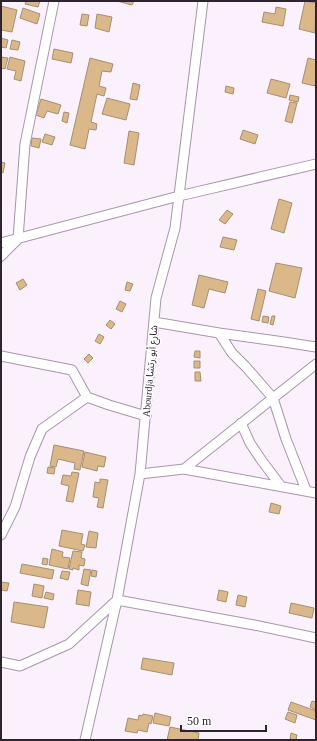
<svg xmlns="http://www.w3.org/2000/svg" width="317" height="741" font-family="'Times New Roman','Noto Sans Arabic',serif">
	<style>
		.building { fill: #dbb889; stroke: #a48f73 }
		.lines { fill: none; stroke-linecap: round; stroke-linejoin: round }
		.street-casing { stroke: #aa94af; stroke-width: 11 }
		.street { stroke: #fff; stroke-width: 9 }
		.labels { text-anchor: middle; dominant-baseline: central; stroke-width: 3; stroke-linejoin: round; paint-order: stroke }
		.street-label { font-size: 10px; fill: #2d242f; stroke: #fff }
	</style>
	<rect width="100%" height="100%" fill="#fbf1fd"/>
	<!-- building -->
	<path class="building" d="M26,1h14l-2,6 -13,-3z
		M117,1h17l-2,4z
		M305,1l11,2 -1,30 -16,-4z
		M1,6l16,4 -5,22 -11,-2z
		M276,7l10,2 -3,17 -21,-4 2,-10 11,2z
		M23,8l17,6 -3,10 -17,-6z
		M82,14l7,1 -2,11 -7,-1z
		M97,14l15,3 -3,15 -14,-4z
		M1,38l7,2 -2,8 -5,-1z
		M12,40l8,2 -2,8 -8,-1z
		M54,49l19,4 -2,10 -19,-4z
		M1,57l7,1 -3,11 -4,-1z
		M10,57l15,4 -4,20 -7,-2 2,-8 -9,-2z
		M90,58l23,6 -2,8 -9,-1 -3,15 7,2 -2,8 -7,-2 -6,28 6,2 -1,6 -7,-1 -4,20 -15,-4z
		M308,58l8,2v21l-1,5 -13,-3z
		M271,79l19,5 -4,14 -19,-5z
		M133,83l7,2 -3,15 -7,-1z
		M226,86l8,2 -1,6 -8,-2z
		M290,95l9,2 -1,5 -9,-2z
		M107,98l23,6 -4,16 -24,-6z
		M41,99l20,6 -3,9 -11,-3 -3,7 -8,-3z
		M290,102l7,1 -5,20 -7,-2z
		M64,112l5,1 -2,10 -5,-2z
		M243,130l15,5 -3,9 -15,-5z
		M129,131l10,2 -5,32 -10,-2z
		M45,134l10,3 -3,8 -10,-3z
		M32,138l9,1 -2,9 -8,-2z
		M1,162l4,1 -2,10 -2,-1z
		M279,199l13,4 -8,30 -13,-4z
		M227,210l6,4 -8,10 -6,-4z
		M223,237l14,3 -3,10 -14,-3z
		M276,263l26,5 -7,30 -26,-7z
		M199,275l29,7 -3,11 -16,-4 -5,19 -12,-3z
		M23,279l4,6 -7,5 -4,-7z
		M127,282l6,2 -3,7 -5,-1z
		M258,289l8,2 -7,30 -8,-2z
		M120,301l6,3 -4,8 -6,-3z
		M263,316l6,1 -1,6 -6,-1z
		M272,316h3l-2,9 -3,-1z
		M110,320l5,4 -4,5 -5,-4z
		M99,334l5,3 -4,7 -5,-3z
		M195,351h5v7l-6,-1z
		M89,354l4,4 -5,5 -4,-4z
		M194,361h6v7h-6z
		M195,372h5l1,9h-6z
		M54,445l30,6 -4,19 -6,-1 1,-6 -17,-4 -2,8 -6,-1z
		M85,452l21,5 -2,10 -6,-1 -1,5 -15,-4z
		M48,467l7,1 -1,6 -7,-1z
		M72,472l7,1 -6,29 -7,-1 3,-15 -8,-2 2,-9 8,1z
		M100,479l8,1 -5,28 -6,-1 2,-9 -6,-1 2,-15 5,1z
		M271,503l10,3 -2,8 -10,-2z
		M62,530l21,4 -2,10 4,1 -2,6 -24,-5z
		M89,531l9,2 -2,15 -10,-1z
		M52,549l11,3 -1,5 8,1 -2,11 -19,-4z
		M73,551l9,1 -1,6 4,1 -1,7 -5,-1v5l-6,-2v2l-4,-1z
		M43,558l5,1 -1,6 -5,-1z
		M22,564l32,6 -2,9 -32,-6z
		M84,569l7,1 -3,16 -7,-2z
		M92,570l5,1 -1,6 -5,-1z
		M62,571l8,1 -2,8 -8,-2z
		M1,582l8,1 -2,8 -6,-1z
		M34,584l10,2 -2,12 -10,-2z
		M78,590l13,2 -2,14 -13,-2z
		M219,590l9,2 -2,10 -9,-2z
		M46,592l8,2 -1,6 -9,-2z
		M238,595l9,2 -2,10 -9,-2z
		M14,602l34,5 -4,21 -33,-6z
		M291,603l23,5 -2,10 -23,-5z
		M143,658l31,5 -2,12 -31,-6z
		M312,701l4,1v8l-6,-3z
		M291,702l25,9v9l-28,-10z
		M288,712l9,3 -2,8 -10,-4z
		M155,713l16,4 -2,9 -16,-3z
		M143,714l10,2 -2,8 -2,-1 -2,9 -9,-2 -1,3 -12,-2 3,-13 10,2 1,-5 3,1z
		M170,727l29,6 -1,7h-31z
		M291,733l6,2 -1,5 -6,-1z"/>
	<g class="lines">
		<defs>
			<path id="street" d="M1,243l178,-47 137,-32
				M1,256l17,-17 7,-95 29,-143
				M154,322l65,11 65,9 32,5
				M219,333l13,20 14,14 27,31 13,41 20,51
				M1,356l71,14 15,27 -45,32 -12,28 -15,50 -14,28
				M87,397l22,8 37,11
				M241,423l9,20 12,18 19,25
				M184,469l132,-105
				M140,474l44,-5 132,24
				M1,662l19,4 49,-22 48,-44 137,25 62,13
				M85,740l32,-140 23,-126 16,-176 19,-70 28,-227"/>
		</defs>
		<!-- street casing -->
		<use href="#street" class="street-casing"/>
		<!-- street -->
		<use href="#street" class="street"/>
	</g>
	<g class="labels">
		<!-- street labels -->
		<g class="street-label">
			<text transform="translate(150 371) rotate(-85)">Abourdja شارع أبو رتشا</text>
		</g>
	</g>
	<!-- border -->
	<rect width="317" height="741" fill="none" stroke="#2d242f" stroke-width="4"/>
	<!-- scale -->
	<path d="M181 725v6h85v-6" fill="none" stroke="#2d242f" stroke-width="2"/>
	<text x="187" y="725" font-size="12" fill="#2d242f" stroke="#ffffff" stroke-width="3" paint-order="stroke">50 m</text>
</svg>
